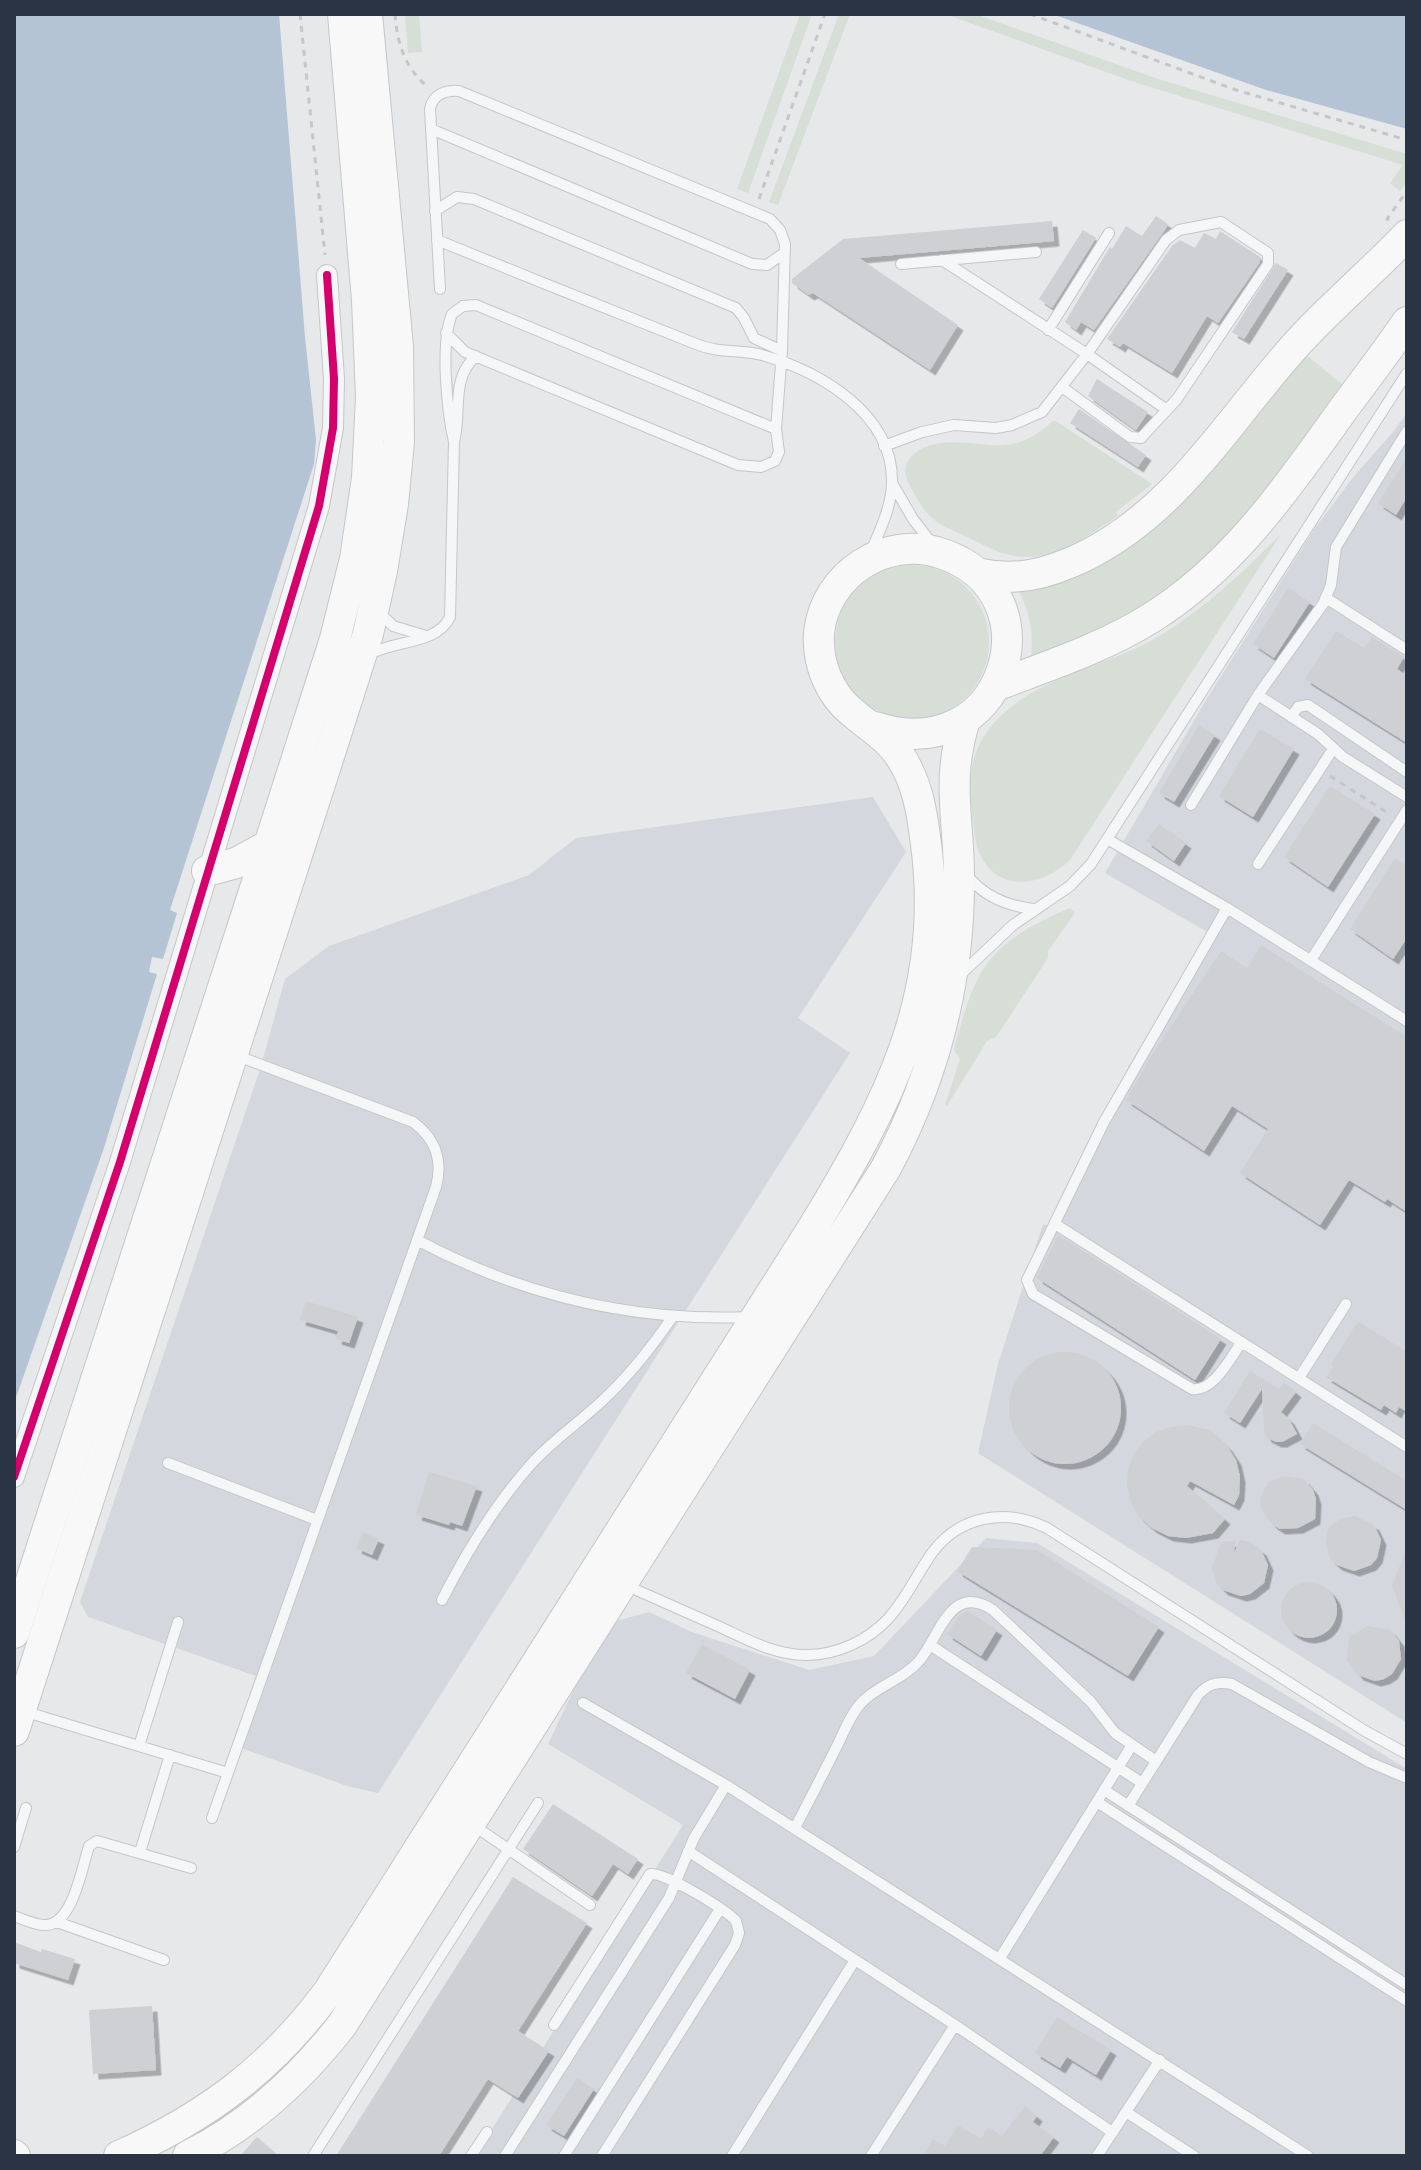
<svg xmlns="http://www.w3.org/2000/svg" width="1421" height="2170" font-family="Cabin,sans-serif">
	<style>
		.built { fill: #d4d7dd }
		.green { fill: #d6ded6 }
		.water { fill: #b4c4d5 }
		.building { fill: #ced0d3; filter: url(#shadow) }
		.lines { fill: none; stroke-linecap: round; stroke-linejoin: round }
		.service-casing { stroke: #c4c6c8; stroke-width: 12 }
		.minor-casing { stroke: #c4c6c8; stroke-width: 22 }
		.secondary-casing { stroke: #c4c6c8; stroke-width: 32 }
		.path { stroke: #c5c6ca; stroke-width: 3; stroke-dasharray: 6 6; stroke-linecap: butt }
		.service { stroke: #f5f6f7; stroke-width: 10 }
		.minor { stroke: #f5f6f7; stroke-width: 20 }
		.secondary { stroke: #f8f8f8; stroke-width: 30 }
		.cycleway-casing { stroke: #f4f6f9; stroke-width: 13 }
		.cycleway { stroke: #d6006c; stroke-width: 8 }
	</style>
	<defs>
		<filter id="shadow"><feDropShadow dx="5.5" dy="5.5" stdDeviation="0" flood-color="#0004"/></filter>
	</defs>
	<rect width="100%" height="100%" fill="#e6e8ea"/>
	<!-- built -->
	<path class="built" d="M1407,413v1310l-429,-270 20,-89 45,-140 6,2 81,-162 79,-131 -104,-60 101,-173 109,-172 40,-53 38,-43z
		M873,797l33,55 -108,166 52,35 -472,740 -31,-7 -114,-41 23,-69 -168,-59 -8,-15 181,-536 24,-87 44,-33 200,-71 47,-37z
		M986,1538l51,5 370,226v387h-932l208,-331 -135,-81 46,-97 22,-26 33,-9 43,20 117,38 65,-14z"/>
	<!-- green -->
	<path class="green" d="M405,14h14l3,38 -14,1z
		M800,14h12l-64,179 -11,-4z
		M839,14h11l-72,191 -9,-3z
		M945,14h30l183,65 249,75v28l-7,9 -10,-8 13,-18 -272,-84z
		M1305,354l44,36c-51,65 -101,136 -165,189 -40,33 -103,64 -153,76 3,-24 -2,-45 -13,-65l33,-5z
		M1054,420l98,64 -36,28 2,4c-26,17 -56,39 -88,41 -28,1 -45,-12 -69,-23 -11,-5 -22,-9 -31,-18 -8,-7 -12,-16 -17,-25 -7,-11 -12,-23 -2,-34 24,-26 67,-9 95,-12 19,-2 34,-12 48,-25z
		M1281,534l-211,326c-28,27 -73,34 -91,-8 -4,-10 -4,-20 -6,-30 -4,-34 -6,-64 16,-93 38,-49 108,-60 160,-87 50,-28 92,-68 132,-108z
		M835 642a77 77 0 1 1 154 0a77 77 0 1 1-154 0Z
		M1070,908l5,5 -27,38v7l-52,79 -9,4 -40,65 -2,-1 15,-46 -6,-9c22,-85 34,-106 116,-142z"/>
	<!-- water -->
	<path class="water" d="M14,14h265l26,323 11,103 -2,24 -144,446 7,3 -14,46 -11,-2 -3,15 8,2 -54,177 -89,252z
		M1052,14h355v115l-141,-39z"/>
	<!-- building -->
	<path class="building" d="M1156,216l12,8 -4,7 -70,99 -13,-8 -5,8 -11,-8 45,-75 2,2 14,-23 16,10z
		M1052,221l2,20 -195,17 99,67 -28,45 -117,-77 -4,2 -17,-12v-4l51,-40z
		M1083,230l13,8 -44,70 -13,-9z
		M1220,231l40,26v5l-42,61 -11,-7 -35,57 -49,-30 -3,4 -13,-8 65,-93 8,-6 15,8 9,-15 12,6z
		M1276,263l12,7 -44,69 -12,-7z
		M1097,379l51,33 -12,18 -48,-34z
		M1079,409l67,46 -8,12 -68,-44z
		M1407,458v39l-11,18 -18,-12z
		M1288,588l22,14 -36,56 -21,-14z
		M1336,631l28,17 8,-11 32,20 -7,12 10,7v67l-102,-64z
		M1199,725l16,10 -41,67 -15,-9z
		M1260,729l34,20 -41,68 -34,-21z
		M1330,786l45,28 -47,73 -44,-30z
		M1159,824l27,19 -12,18 -28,-20z
		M1395,858l12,7v73l-14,21 -43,-30z
		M1261,945l146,92v175l-20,-13 -2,3 -36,-22 -29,45 -80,-52 28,-44 -36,-23 -28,45 -78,-51 26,-45 69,-104 26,17z
		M1058,1235l163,104 -26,41 -158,-102z
		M306,1301l52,16 -9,26 -13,-4 2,-8 -38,-11z
		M1358,1321l49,31v60l-8,-5 -3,6 -12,-8 -3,5 -55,-33 8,-11 -3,-2z
		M1009 1408a56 56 0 1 1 112 0a56 56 0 1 1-112 0Z
		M1250,1371l29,18 5,-7 12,10 -15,20 8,7 8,15 -15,8h-6l-10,-5 -2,-5 -2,-43 -22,34 -16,-10z
		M1313,1423l94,58v29l-107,-66z
		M1187,1425l23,5 17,16 9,14 4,17 -1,18 -5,10 -44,-24 -3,5 38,33 -12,14 -27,5 -18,-2 -16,-8 -14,-12 -8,-16 -3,-16 1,-15 6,-15 9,-12 13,-10 15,-5z
		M429,1472l48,14 -15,40 -12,-4 -1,3 -33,-10z
		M1282,1476l22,3 9,11 3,9 -1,20 -17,9 -18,1 -8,-5 -11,-15 -1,-11 5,-10 4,-6z
		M1355,1516l19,9 7,15 -4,18 -6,7 -17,6 -17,-6 -7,-6 -4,-16 2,-15 12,-9z
		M363,1532l16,7 -7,16 -16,-7z
		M1240,1540l9,2 12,8 7,15 -4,18 -14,11 -9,2 -18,-6 -6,-6 -5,-16 9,-26 14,-1 -1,12z
		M972,1547l65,3 122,77 -31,49 -171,-105z
		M1407,1547v78l-15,-39z
		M1281 1610a28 28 0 1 1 56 0a28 28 0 1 1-56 0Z
		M967,1611l30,19 -16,26 -34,-22 12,-18z
		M1368,1626l22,4 9,11 2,18 -9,15 -8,5 -9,2 -17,-6 -11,-15 2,-23z
		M702,1644l48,26 -15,29 -49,-26z
		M553,1804l85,55 -10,15 -15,-10 -21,32 -69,-47z
		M513,1877l74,46 -69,108 31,20 -31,47 -30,-19 -49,77h-103z
		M14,1942l27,10 1,-3 33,10 -7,21 -54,-17z
		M152,2006l4,64 -63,4 -4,-64z
		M1057,2017l54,33 -15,25 -29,-18 -7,11 -25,-15z
		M577,2078l17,11 -30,47 -18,-11z
		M1025,2106l12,10 -4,6 21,15 -14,19h-117l10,-17 12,7 13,-21 23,14 7,-12 14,9z
		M257,2137l22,19h-39z"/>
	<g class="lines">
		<defs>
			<path id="service" d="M431,129l321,135 15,1 17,-12
				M435,211l22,-14 17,2 262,109 8,10 10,20 28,13
				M437,240c86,35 173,70 259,104 24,10 43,5 66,11 57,16 131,58 130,127 0,23 -12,49 -21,69
				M942,260l145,94 80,56
				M901,264l135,-12
				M440,289l-10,-180c3,-15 16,-19 29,-18l311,128 10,11 5,14 -3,107 -6,78 3,23 -4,9 -14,6 -23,-2 -273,-113 -19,-19
				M1048,330l61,-97
				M454,442c-7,-31 -14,-99 -2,-128l11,-8 13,-1 300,124
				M884,446l38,-14 32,-7 42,3 16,-3 30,-13 45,-58 79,-114 13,-10 42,-8 47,31v11l-91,135 -36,39 -11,-1 -68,-50
				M892,483l21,36 20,26
				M1326,598l81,52
				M379,612l14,14 33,10
				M368,655c25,-15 69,-10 82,-38l4,-175c8,-30 -4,-63 22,-86
				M1258,695l60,39 25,23 64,40
				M1291,717l7,-10 10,-2 99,67
				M1191,805l67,-110 65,-91 8,-19 5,-38 71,-116
				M1107,839l120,69 180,113
				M1258,864l75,-115
				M967,875c17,22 40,31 67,34
				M1227,908l-123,214 -77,158 6,14 159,95c22,3 38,-31 50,-47
				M1311,960l96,-150
				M959,976l54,-51 57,-39 21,-22 316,-491
				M1055,1224l352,223
				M417,1240c104,55 214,82 332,77
				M1299,1378l47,-74
				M168,1463l149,57
				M625,1585c31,14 63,28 95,42 28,13 55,28 86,28 31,0 61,-14 82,-36 18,-20 29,-45 44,-66 28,-38 74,-45 115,-25l318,203 42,23
				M442,1600c25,-49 54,-97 91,-138 21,-23 47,-40 69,-61 28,-26 50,-54 71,-85
				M930,1645l212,138
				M583,1703l143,82 582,371
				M23,1711l205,62
				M139,1746l39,-124
				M1104,1790l303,195
				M1097,1802l310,199
				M1128,1806l70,-111c10,-11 19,-14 34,-11l137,78 38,16
				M212,1818l224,-631c7,-27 0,-48 -23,-65l-178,-67
				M473,1825l117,80
				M795,1828c14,-27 28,-54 42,-82 7,-14 13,-31 24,-43 17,-18 42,-23 59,-43 20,-25 31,-78 73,-50l98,92 24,31 41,28
				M14,1847l12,-39
				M688,1851l267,174 157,107
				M140,1852l30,-97
				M14,1916c9,3 21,9 31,9 27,1 37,-57 44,-79l8,-5 94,27
				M57,1922l107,38
				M1000,1958l132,-213
				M554,2025l96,-151c15,-2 75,35 86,47l3,12 -4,12 -133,211
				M1126,2112l68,44
				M313,2156l225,-353
				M471,2156l16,-24
				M505,2156l164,-258 25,-60 32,-53
				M564,2156l156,-247
				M732,2156l123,-196
				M871,2156l84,-131
				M1097,2156l63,-96"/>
			<path id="minor" d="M14,1477l106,-315 199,-656 14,-78 1,-49 -7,-104"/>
			<path id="secondary" d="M977,573c39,9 70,1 106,-16 94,-46 144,-135 211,-210 35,-39 76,-73 113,-112
				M995,686c53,-20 108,-38 156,-68 77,-48 129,-120 181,-193 25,-35 51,-68 75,-103
				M207,871l29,-8 33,-18
				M14,1633l255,-788 66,-206 20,-80 12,-81 4,-81 -4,-97 -24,-286
				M14,1731l316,-978 38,-119 14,-63 11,-67 6,-62 -1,-95 -31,-333
				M14,2155l1,1
				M119,2156c87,-39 152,-87 209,-164l484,-763c76,-125 134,-234 114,-385 -4,-33 -9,-64 -28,-91 -13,-18 -29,-26 -45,-40 -24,-19 -36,-50 -34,-80 6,-59 68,-99 124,-79 117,41 61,216 -68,173
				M188,2156c62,-31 112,-77 154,-131l544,-857c48,-90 73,-183 73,-285 1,-62 -14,-100 6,-163"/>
		</defs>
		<!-- service casing -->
		<use href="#service" class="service-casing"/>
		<!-- minor casing -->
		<use href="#minor" class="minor-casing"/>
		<!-- secondary casing -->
		<use href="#secondary" class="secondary-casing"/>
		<!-- path -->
		<path class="path" d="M300,14l25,241
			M395,14c2,29 10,55 34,74
			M1030,14l206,76 171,50
			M759,199l66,-185
			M1389,220l-2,-1 20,-28
			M1330,776l58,37"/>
		<!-- service -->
		<use href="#service" class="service"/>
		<!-- minor -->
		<use href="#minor" class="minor"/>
		<!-- secondary -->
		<use href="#secondary" class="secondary"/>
		<defs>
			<path id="cycleway" d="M14,1477l106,-315 199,-656 14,-78 1,-49 -7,-104"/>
		</defs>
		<!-- cycleway casing -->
		<use href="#cycleway" class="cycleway-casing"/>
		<!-- cycleway -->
		<use href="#cycleway" class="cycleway"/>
	</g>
	<!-- border -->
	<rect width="1421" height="2170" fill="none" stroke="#2b3445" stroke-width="32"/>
</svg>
